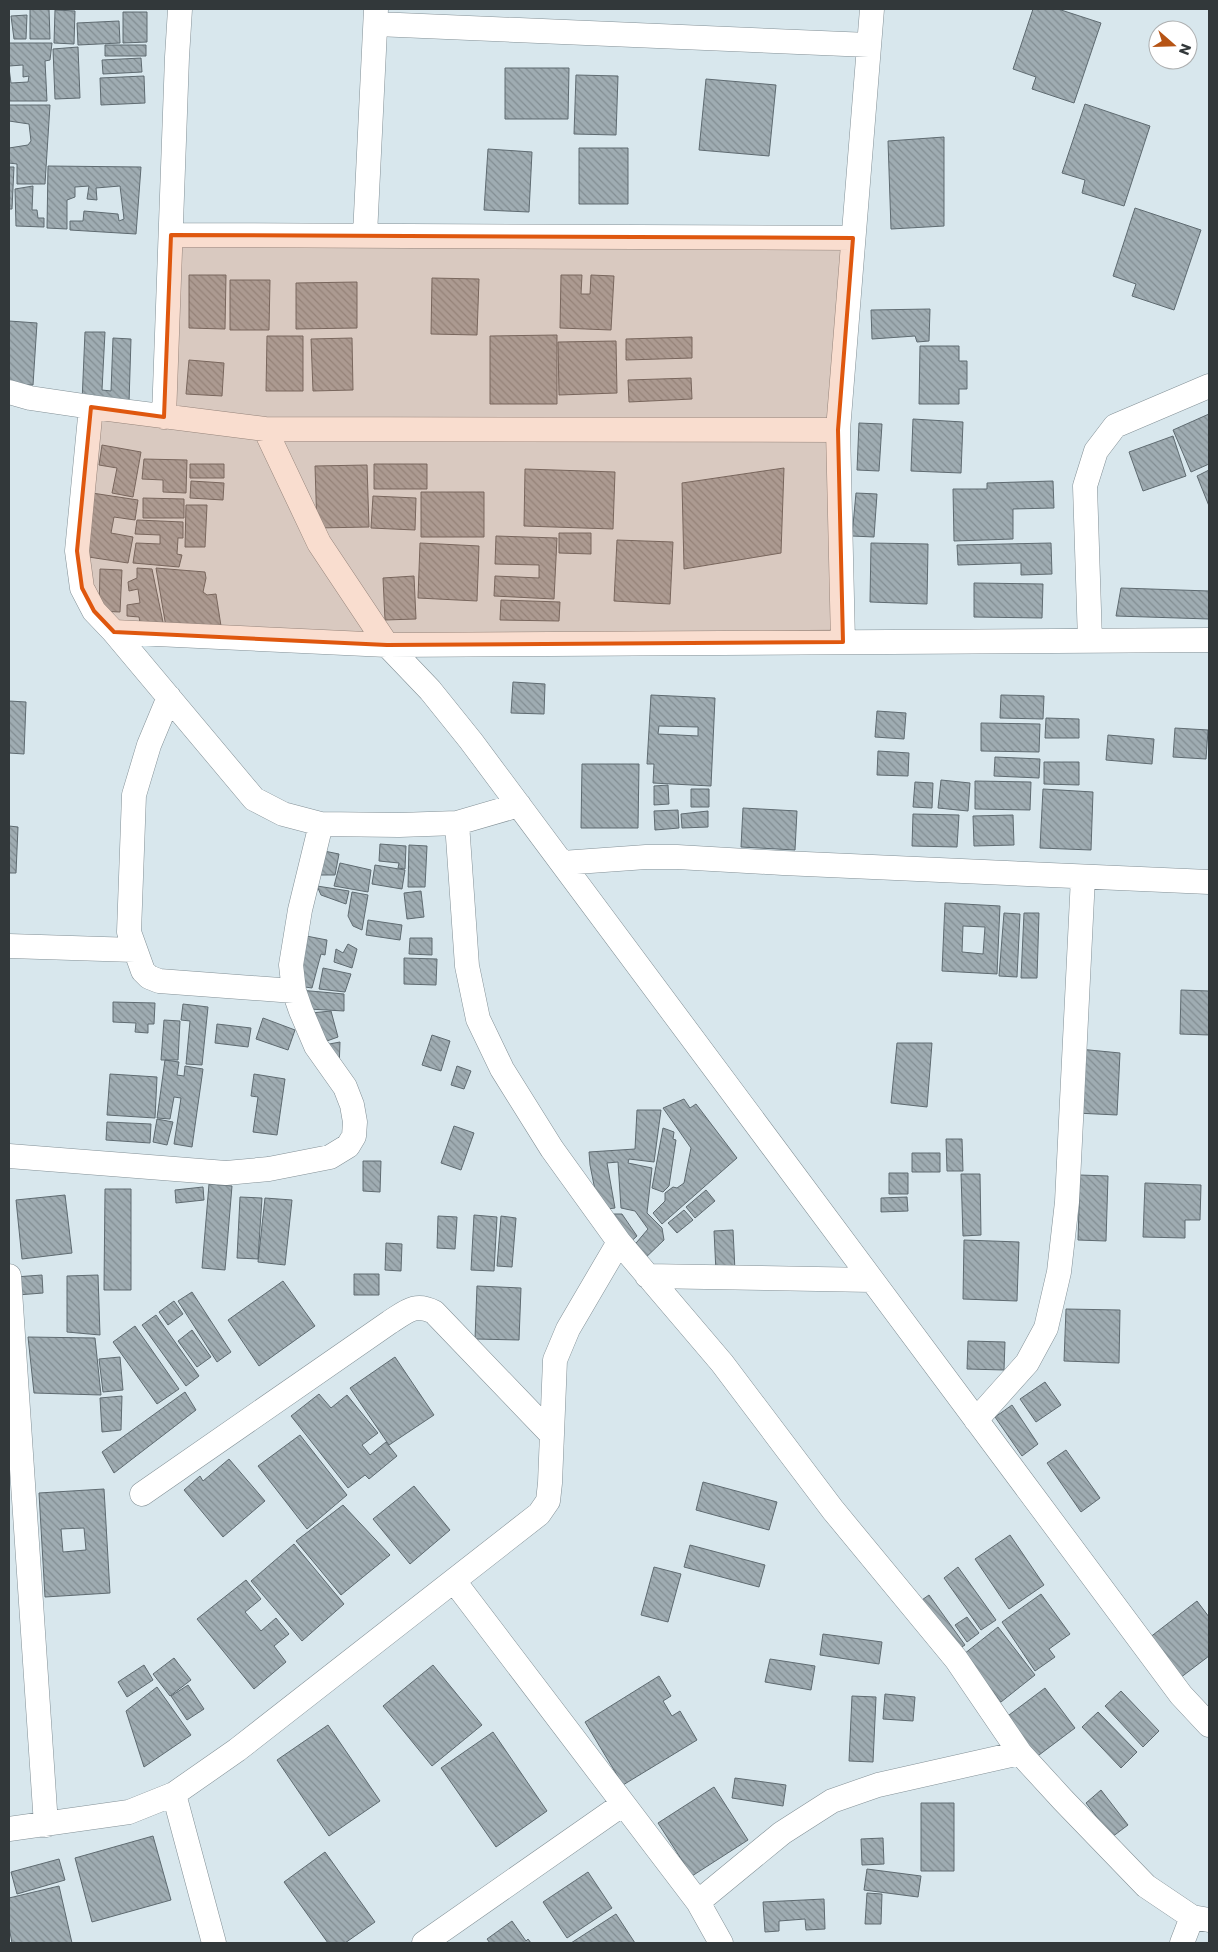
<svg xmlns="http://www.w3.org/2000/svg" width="1218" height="1952" font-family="Poppins,sans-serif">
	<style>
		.building { fill: url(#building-back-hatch); stroke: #5f6b71; fill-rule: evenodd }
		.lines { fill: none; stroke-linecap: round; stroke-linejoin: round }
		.street-casing { stroke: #839096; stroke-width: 25 }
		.street { stroke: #fff; stroke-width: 24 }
		.marked { fill: #df570e; fill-opacity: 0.2; stroke: #df570e; stroke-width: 4; stroke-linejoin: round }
	</style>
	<defs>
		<pattern id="building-back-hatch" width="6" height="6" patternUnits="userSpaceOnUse" patternTransform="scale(1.25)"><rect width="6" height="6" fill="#9facb2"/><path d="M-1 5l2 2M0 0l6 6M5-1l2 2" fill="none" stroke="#828d92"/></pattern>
	</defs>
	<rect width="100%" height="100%" fill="#d8e7ed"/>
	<!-- building -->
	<path class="building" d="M30,9h19l1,30h-20z
		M1033,9h25l43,14 -27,80 -42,-14 4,-12 -23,-8z
		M55,10l20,1 -1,33 -20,-1z
		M123,12h24v30l-24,1z
		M27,15l-1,24h-12l-3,-23z
		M119,21l1,22 -42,2 -1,-22z
		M9,43h43l-2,17 -5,1 2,40h-38v-33l2,15 17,-1 1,-6 -6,1v-12l-14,1z
		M105,45h41v11h-41z
		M78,47l2,51 -25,1 -2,-50z
		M141,58l1,14 -39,2 -1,-14z
		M505,68h64l-1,51h-63z
		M576,75l42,1 -2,59 -42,-1z
		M144,76l1,27 -44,2 -1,-27z
		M706,79l70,6 -7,71 -70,-6z
		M1085,104l65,22 -26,80 -42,-13 3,-13 -23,-7z
		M9,105h41l-5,79h-28v-20l-8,-1v-15l19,-3 3,-4 -2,-17 -20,-3z
		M944,137v89l-53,3 -3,-88z
		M579,148h49v56h-49z
		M488,149l44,3 -3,60 -45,-2z
		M48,166l93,1 -5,67 -66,-4v-9h13l1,-10 34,3 1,7 5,-2 -4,-33 -24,2 1,12 -10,-1 2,-13 -14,1v10l-8,3v29l-20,-1z
		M9,167h5l-2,42h-3z
		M33,186l-1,24h5l1,8h6v9l-28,-1 -1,-37z
		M1135,208l66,22 -27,80 -42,-14 4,-12 -23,-8z
		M189,275h37l-1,54 -36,-1z
		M561,275h21l-1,19h9l1,-19 23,1 -3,54 -51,-2z
		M432,278l47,1 -2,56 -46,-1z
		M230,280h40l-1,50h-39z
		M357,282v46l-61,1v-46z
		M930,309l-1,32 -12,1 -2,-6 -43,3 -1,-29z
		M9,321l28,2 -4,62 -24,-1z
		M85,332h20l-3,58 9,1 2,-53 18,1 -2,64 -47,-1z
		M557,335v69h-67v-68z
		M267,336h36v55h-37z
		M692,337v21l-66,2v-21z
		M352,338l1,52 -40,1 -2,-52z
		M616,341l1,52 -58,2 -1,-53z
		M920,346h39v15h8v28h-8v15h-40z
		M189,360l35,3 -2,33 -36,-2z
		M691,378l1,21 -63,3 -1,-22z
		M1209,414v50l-18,8 -18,-42z
		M913,419l50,3 -2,51 -50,-2z
		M859,423l23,1 -3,47 -22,-1z
		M1173,436l13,40 -43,15 -14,-39z
		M102,445l39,7 -8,45 -21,-4 5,-25 -18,-3z
		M144,459l43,1 -1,33 -23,-1v-12l-21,-1z
		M190,464h34v14h-34z
		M374,464h53v25h-53z
		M367,465l2,62 -52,1 -2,-62z
		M784,468l-3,85 -97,16 -2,-86z
		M525,469l90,3 -2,57 -89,-3z
		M1209,470v36l-12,-30z
		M191,481l33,2 -1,17 -33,-2z
		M1053,481l1,27 -41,1v30l-59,2 -1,-52h34v-6z
		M421,492h63v45h-63z
		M92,493l46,7 -3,20 -21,-3 -3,16 22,4 -5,26 -46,-7z
		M856,493l21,1 -3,43 -22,-1z
		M373,496l43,2 -1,32 -44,-2z
		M143,498l41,1v19h-41z
		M186,505h21l-2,42h-20z
		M137,520l46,2v16h-5l-1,16 5,1 -3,12 -46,-4 3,-20 24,1v-9l-25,-1z
		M559,533h32v21l-32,-1z
		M496,536l61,2 -3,61 -60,-3 1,-20 44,2v-13l-44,-1z
		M617,540l56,2 -3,62 -56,-3z
		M420,543l59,3 -2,55 -59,-3z
		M871,543l57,1 -1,60 -57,-2z
		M1051,543l1,31 -31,1v-12l-63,2 -1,-20z
		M137,568l15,1 12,58 -24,-4 -1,-6 -12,-1v-11l13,-2 -2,-14 -9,2 -1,-9 9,-4z
		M156,568l49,4 1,6 -3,14 4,3 9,-1 5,32 -55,1z
		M100,569l22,1 -2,42 -21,-1z
		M414,576l2,43 -31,1 -2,-42z
		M974,583l69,1 -1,34 -68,-1z
		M1121,588l88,3v28l-93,-3z
		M501,600l59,2 -1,19 -59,-1z
		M513,682l32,2 -1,30 -33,-1z
		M651,695l64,3 -4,88 -58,-3 1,-19h-7zM659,726l39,1v9l-40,-2z
		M1001,695l43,1 -1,23 -43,-1z
		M9,701l17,1 -2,52 -15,-1z
		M877,711l29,2 -2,26 -29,-2z
		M1046,718l33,1v19h-34z
		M981,723l59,1 -1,28 -58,-1z
		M1175,728l33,2 -2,29 -33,-2z
		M1108,735l46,4 -2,25 -46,-4z
		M878,751l31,2 -1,23 -31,-1z
		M995,757l45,2 -1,19 -45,-2z
		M1044,762h35v23l-35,-1z
		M582,764h57l-1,64h-57z
		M941,780l29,3 -2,28 -30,-3z
		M975,781l56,1 -1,28 -55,-1z
		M915,782l18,1 -1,25 -19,-1z
		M668,785l1,19 -15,1v-19z
		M691,789h18v18h-18z
		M1043,789l50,3 -2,58 -51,-2z
		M743,808l54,3 -2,39 -54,-3z
		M678,810l1,18 -24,2 -1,-19z
		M708,811v16l-26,1 -1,-14z
		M913,814l46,1 -2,32 -45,-1z
		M1013,815l1,30 -40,1 -1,-30z
		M9,826l9,1 -2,46h-7z
		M380,844l26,2 -1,23 -7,-1 1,-5 -20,-2z
		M409,845l18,1 -2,41h-17z
		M324,851l15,3 -4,21h-15z
		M340,863l31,7 -3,22 -34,-6z
		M375,865l30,5 -3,19 -30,-5z
		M317,886l32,5 -3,13 -25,-9z
		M421,891l3,26 -17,2 -3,-26z
		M352,892l16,3 -6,35 -9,-4 -5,-10z
		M945,903l55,3 -3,68 -55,-3zM963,926l22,1 -2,27 -21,-2z
		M1004,913l16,1 -3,63 -18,-1z
		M1024,913h15l-2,65h-16z
		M368,920l34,5 -2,15 -34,-5z
		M301,935l26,5 -2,15 -4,-1 -9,34 -14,-2z
		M410,938h22v17l-23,-1z
		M348,944l9,5 -5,19 -18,-6 2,-13 7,4z
		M404,958l33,1 -1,26 -32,-1z
		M323,968l28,6 -6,18 -26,-3z
		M299,990l45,4v17l-35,-2z
		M1181,990l28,1v44l-29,-1z
		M113,1002l42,1 -1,21h-6v9l-13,-1 1,-9 -23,-1z
		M183,1004l25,3 -6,58 -16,-1 4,-43 -9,-1z
		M331,1011l7,26 -14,5 -13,-29z
		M263,1018l32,12 -7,20 -32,-11z
		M164,1020l16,1 -2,39h-17z
		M217,1024l34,4 -3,19 -33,-4z
		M432,1035l18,6 -9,30 -19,-6z
		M340,1042l-1,27 -15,-24z
		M897,1043h35l-5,64 -36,-4z
		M1079,1049l41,4 -3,62 -41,-2z
		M165,1060l14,2 -2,13 7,1 1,-10 18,3 -11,78 -18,-3 7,-46 -7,-1 -4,22 -13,-1z
		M457,1066l14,5 -7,18 -13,-4z
		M110,1074l47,3 -2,41 -48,-3z
		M254,1074l31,5 -8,56 -24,-3 5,-35 -7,-1z
		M684,1099l6,9 6,-4 41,54 -75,66 -9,-11 12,-12v-8l8,-6 4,1 7,-5 7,-35 -28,-40z
		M637,1110h24l-7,52 -25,-3 -1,4 24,5 -5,45 15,15 2,12 -24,23 -9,-14 17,-20 -13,-18 -14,-3 -3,-46 -11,1 8,45 -16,2 -9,-45 -1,-13 46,-3z
		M157,1119l16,3 -6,23 -14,-3z
		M107,1122l44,2 -1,19 -44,-3z
		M454,1126l20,7 -13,37 -20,-7z
		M663,1128l11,4 -1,7 3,1 -7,46 -6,6 -11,-4z
		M946,1139h16l1,32h-16z
		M912,1153h28v19h-28z
		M363,1161h18l-1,31 -17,-1z
		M889,1173h19v21h-19z
		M961,1174h19l1,61 -18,1z
		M1080,1175l28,1 -2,65 -28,-1z
		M1145,1183l56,2 -1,35h-15v18l-42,-1z
		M209,1184l23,2 -7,84 -23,-2z
		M203,1187l1,13 -28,3 -1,-13z
		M105,1189h26v101h-27z
		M706,1190l9,11 -20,17 -9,-11z
		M65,1195l7,58 -50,6 -6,-59z
		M240,1197l22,1 -4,61 -21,-1z
		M907,1197l1,14 -27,1v-14z
		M265,1198l27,2 -7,65 -27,-3z
		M684,1210l9,10 -16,13 -9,-10z
		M605,1214h17l15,22 -13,12z
		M474,1215l23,2 -3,54 -23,-1z
		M438,1216l19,1 -2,32 -18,-1z
		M501,1216l15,2 -4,49 -15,-1z
		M733,1230l2,41 -19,1 -2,-41z
		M964,1240l55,2 -2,59 -54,-2z
		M386,1243l16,1 -1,27 -16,-1z
		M354,1274h25v21h-25z
		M42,1275l1,18 -26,2 -2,-18z
		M98,1275l2,60 -33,-3v-56z
		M283,1281l32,45 -56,40 -31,-46z
		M477,1286l44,2 -2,52 -44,-1z
		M192,1292l39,60 -14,10 -39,-61z
		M174,1301l9,13 -15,11 -9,-13z
		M1066,1309l54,1 -1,53 -55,-2z
		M156,1315l43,61 -13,10 -44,-61z
		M135,1326l44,63 -22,15 -44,-62z
		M192,1330l19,27 -14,10 -19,-26z
		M28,1337l67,1 6,57 -67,-2z
		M968,1341l37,1 -1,28 -37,-1z
		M120,1357l3,33 -20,2 -4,-33z
		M395,1357l39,58 -45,30 -39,-57z
		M1045,1382l16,23 -25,17 -16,-23z
		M185,1392l11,18 -82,63 -12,-21z
		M319,1394l12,14 16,-13 31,38 -16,12 8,10 16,-13 11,14 -28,23 -4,-4 -17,13 -57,-72z
		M122,1396l-1,34 -19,2 -2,-34z
		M1012,1405l26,39 -16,12 -27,-39z
		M300,1435l47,60 -40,34 -49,-63z
		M1066,1450l34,48 -19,14 -34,-49z
		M229,1459l36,42 -42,36 -39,-47 16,-14 3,5z
		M703,1482l74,20 -8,28 -73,-20z
		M414,1486l36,44 -40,34 -37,-45z
		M104,1489l6,104 -65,4 -6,-104zM84,1528l2,22 -23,2 -2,-23z
		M343,1505l47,50 -49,40 -45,-54z
		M1010,1535l34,50 -35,24 -34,-50z
		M294,1544l50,60 -42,37 -51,-60z
		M690,1545l75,20 -6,22 -75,-20z
		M654,1567l27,7 -13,48 -27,-7z
		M958,1567l38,53 -15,10 -37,-52z
		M246,1580l15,19 -16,13 16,19 15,-13 13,16 -15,12 12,16 -32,27 -57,-70z
		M1041,1594l29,40 -21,15 6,8 -20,14 -33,-49z
		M929,1595l36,50 -11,7 -35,-50z
		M1197,1601l12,16v39l-29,22 -31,-40z
		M967,1617l12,16 -12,9 -12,-17z
		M998,1627l37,48 -34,27 -37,-48z
		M823,1634l59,8 -3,22 -59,-9z
		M174,1658l17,22 -21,16 -17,-22z
		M770,1659l45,7 -4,24 -46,-8z
		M144,1665l9,15 -26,17 -9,-15z
		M433,1665l49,60 -50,41 -49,-60z
		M659,1676l12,20 -8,5 9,15 8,-5 17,29 -74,45 -38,-63z
		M188,1685l16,24 -17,11 -16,-24z
		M157,1687l34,48 -47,32 -18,-56z
		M1045,1688l30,40 -40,30 -30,-40z
		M1121,1691l38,40 -16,16 -38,-41z
		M885,1694l30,3 -2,24 -30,-2z
		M852,1696l24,1 -3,65 -24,-1z
		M1098,1712l39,40 -16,16 -39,-41z
		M328,1725l52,76 -51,35 -52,-76z
		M493,1732l54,79 -51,36 -55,-79z
		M735,1778l51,7 -3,21 -51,-8z
		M714,1787l34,53 -56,36 -34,-53z
		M1101,1790l27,35 -16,12 -26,-34z
		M921,1803h33v68h-33z
		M153,1836l18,64 -79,22 -17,-64z
		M883,1838l1,26 -22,1 -1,-26z
		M325,1852l50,70 -30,21h-17l-44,-61z
		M59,1859l6,21 -48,14 -6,-22z
		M867,1869l54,7 -3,21 -54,-7z
		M588,1872l24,36 -45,30 -24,-36z
		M59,1886l13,57h-60l-3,-16v-29z
		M867,1893l15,1 -1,30h-16z
		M824,1899l1,30 -19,1 -1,-11 -26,2v10l-14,1 -2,-30z
		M616,1914l19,29h-64z
		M512,1921l14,20 2,-2 3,4h-41l-3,-4z"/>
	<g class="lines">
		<defs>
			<path id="street" d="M376,24l493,21
				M171,235l682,3
				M365,235l11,-226
				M9,392l21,6 61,9 174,22 573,1
				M91,407l-14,144 5,37 12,23 20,21 140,167 29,15 38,10 78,1 58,-2 62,-18
				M164,417l13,-360 3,-48
				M265,429l54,114 68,102 43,45 41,51 710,954 28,30
				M114,632l273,13 822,-5
				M1090,641l-5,-155 11,-35 19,-25 94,-40
				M843,642l-5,-212 34,-421
				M169,697l-20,48 -15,50 -5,137 14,39 6,6 10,4 135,10
				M457,823l10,143 11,53 24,50 50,80 67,93 103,121 111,147 123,149 64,94 43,47 83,86 46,31 17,3
				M562,863l84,-6h31l106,6 426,19
				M9,946l126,4
				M9,1156l217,17 43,-4 61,-12 18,-11 6,-10 1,-14 -3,-17 -7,-18 -29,-41 -15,-35 -7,-20 -3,-26 9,-55 21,-86
				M9,1276l37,549
				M647,1276l225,4
				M976,1420l51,-57 19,-35 13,-56 8,-70 16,-325
				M142,1494l248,-172c16,-10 25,-20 44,-10l118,123
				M454,1581l244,321 23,41
				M174,1794l40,149
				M9,1829l120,-17 45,-18 63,-44 302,-236 9,-13 2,-18 5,-123 13,-31 51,-87
				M698,1902l84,-69 50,-32 46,-16 142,-32
				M424,1943l199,-139
				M1182,1943l10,-26"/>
		</defs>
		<!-- street casing -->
		<use href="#street" class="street-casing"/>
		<!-- street -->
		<use href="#street" class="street"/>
	</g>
	<!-- marked area -->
	<path class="marked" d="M171,235l682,3 -15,192 5,212 -456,3 -273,-13 -20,-21 -12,-23 -5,-37 14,-144 73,10z"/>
	<!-- border -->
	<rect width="1218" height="1952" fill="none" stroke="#32383a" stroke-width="20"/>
	<!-- north arrow -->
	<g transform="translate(1173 45) rotate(110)"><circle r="24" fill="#ffffff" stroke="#adafb0"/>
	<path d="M0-4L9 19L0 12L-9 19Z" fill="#b65415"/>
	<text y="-8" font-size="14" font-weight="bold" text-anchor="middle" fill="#32383a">N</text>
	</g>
</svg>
